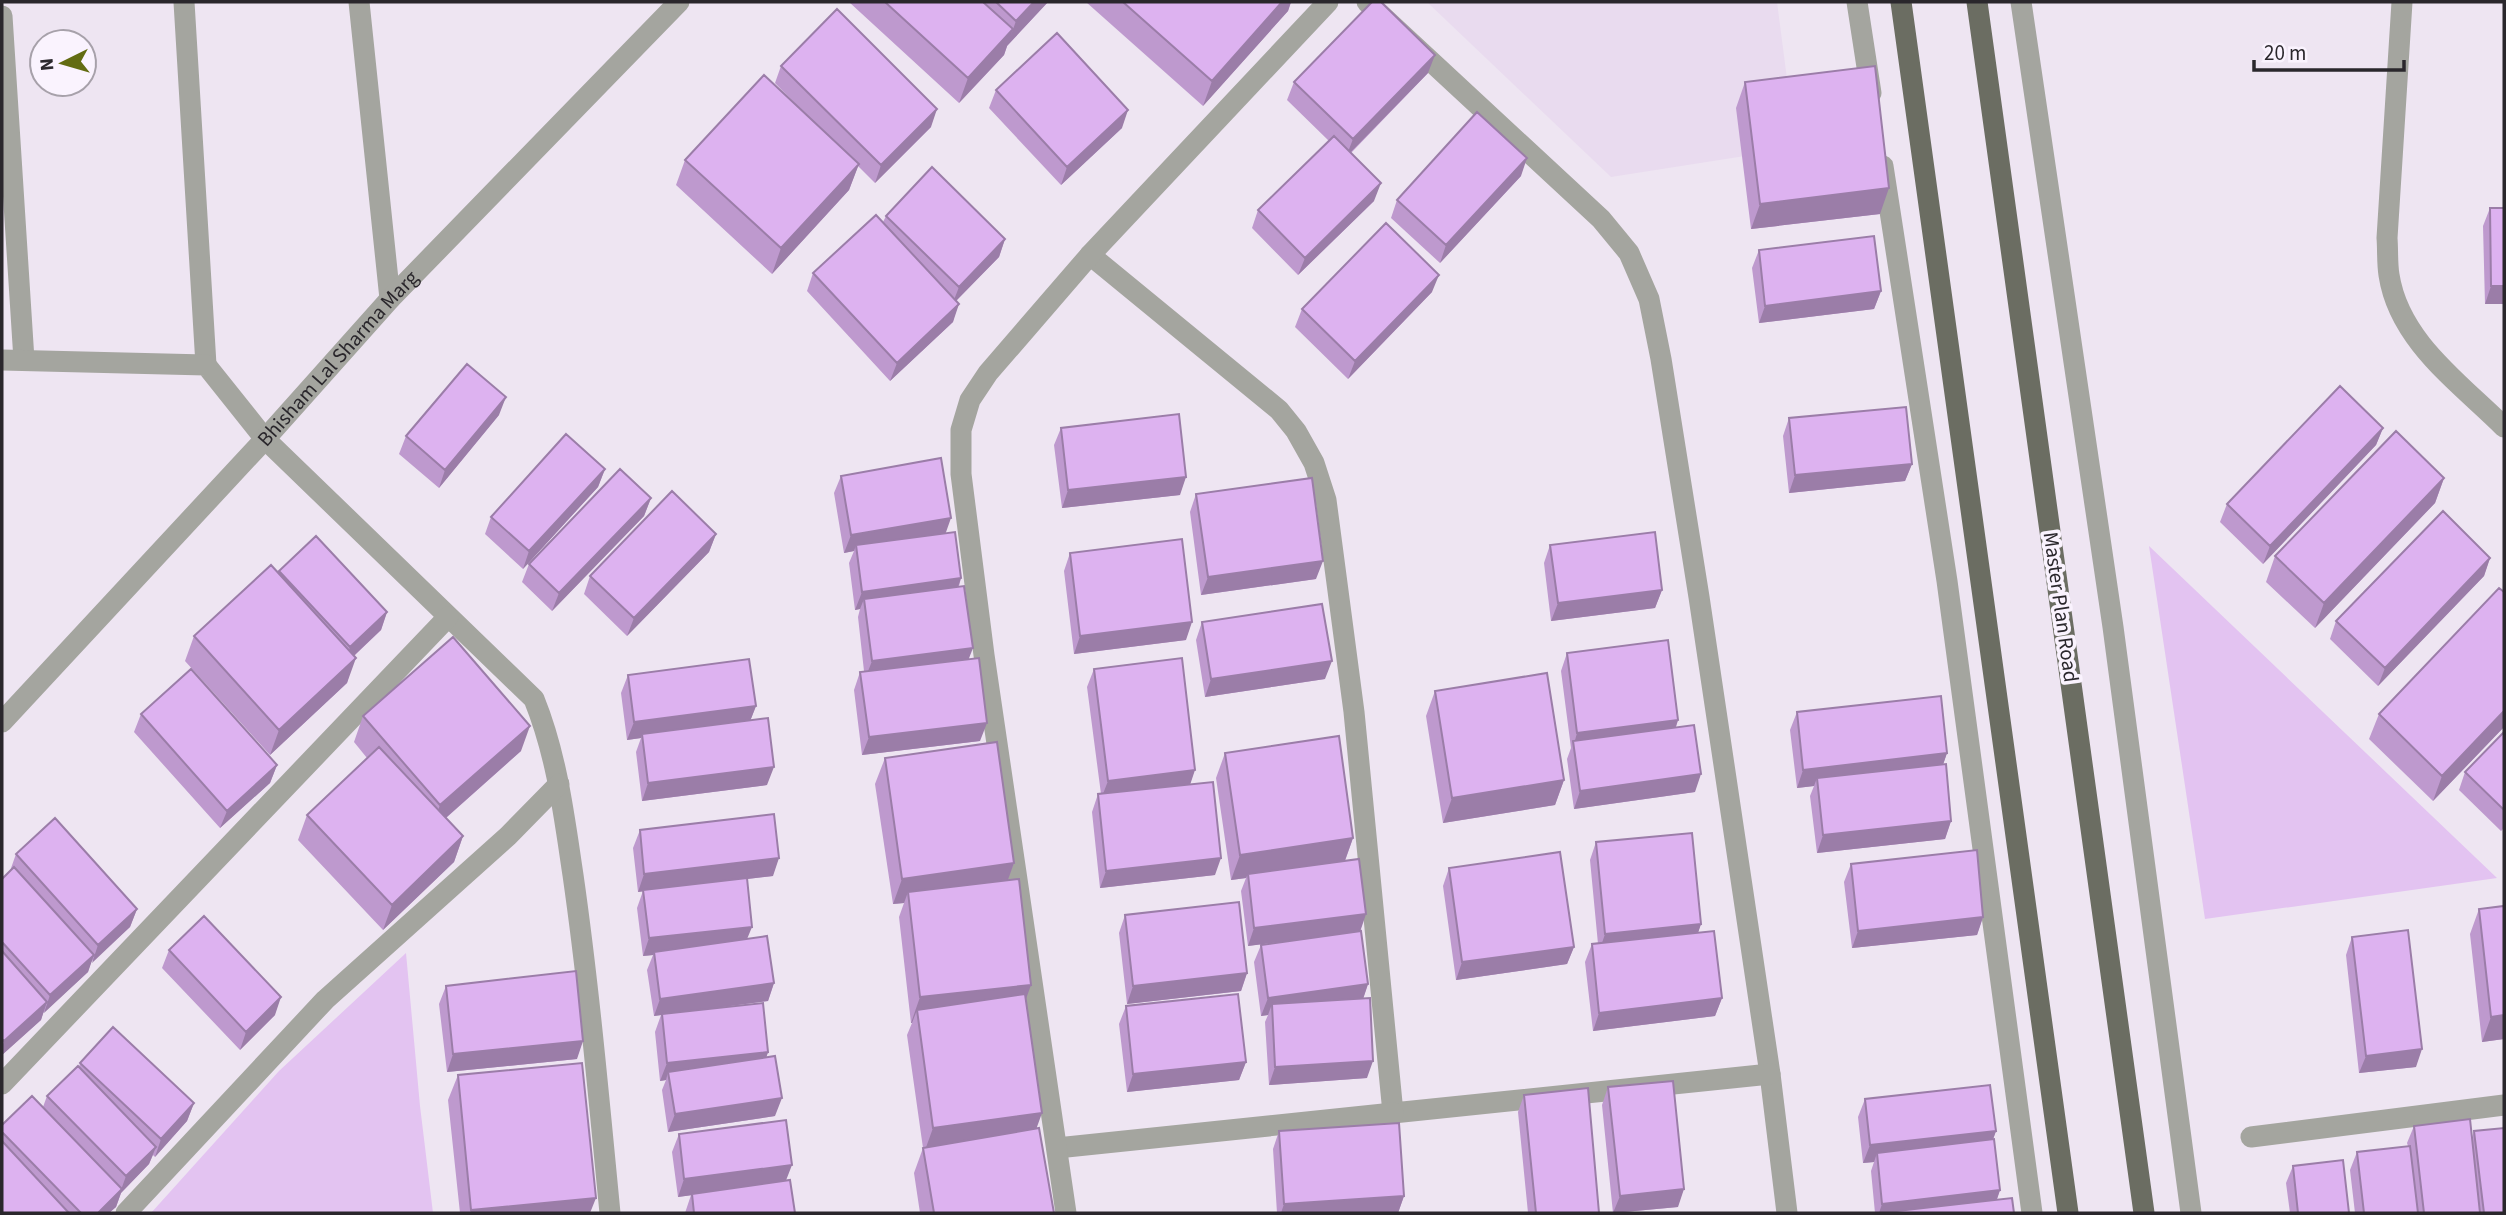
<svg xmlns="http://www.w3.org/2000/svg" width="2506" height="1215" font-family="'Source Sans 3',sans-serif">
	<style>
		.built { fill: #e9dbef }
		.green { fill: #e3c3f1 }
		.lines { fill: none; stroke-linecap: round; stroke-linejoin: round }
		.minor { stroke: #a4a59f; stroke-width: 21 }
		.major { stroke: #6b6d62; stroke-width: 21 }
		.wall { fill: #be99ce }
		.shaded-wall { fill: #9b7da8 }
		.building { fill: #ddb2f0; stroke: #9b7da8; stroke-width: 2 }
		.labels { text-anchor: middle; dominant-baseline: central; stroke-width: 7; stroke-linejoin: round; paint-order: stroke }
		.street-label { font-size: 21px; fill: #2a272c; stroke: #faf3fe }
	</style>
	<rect width="100%" height="100%" fill="#eee5f2"/>
	<!-- built -->
	<path class="built" d="M1427,2h350l19,146 -185,29z"/>
	<!-- green -->
	<path class="green" d="M2149,546l348,332 -292,41z
		M406,953l14,153 13,107h-282l128,-142z"/>
	<g class="lines">
		<!-- minor -->
		<g class="minor">
			<path d="M184,2l22,363"/>
			<path d="M359,2l31,297"/>
			<path d="M1367,2l234,217 28,34 20,46 12,60 38,238 71,477 17,139"/>
			<path d="M1857,2l14,91"/>
			<path d="M2021,2l92,625 78,586"/>
			<path d="M2402,2l-15,236c1,12 0,25 2,37 10,66 71,108 115,152"/>
			<path d="M2,16l22,344"/>
			<path d="M1883,166l64,415 85,632"/>
			<path d="M1090,255l189,155 17,21 18,32 12,37 28,212 39,401 377,-39"/>
			<path d="M2,360l204,5 59,74 269,260c23,57 30,116 39,176 16,112 26,225 37,338"/>
			<path id="s1" d="M2,722l263,-283 125,-140 289,-297"/>
			<path d="M2,1084l446,-467"/>
			<path d="M2251,1137l253,-32"/>
			<path d="M1057,1148l336,-35"/>
			<path d="M126,1213l199,-213 183,-164 51,-52"/>
			<path d="M1066,1213l-82,-558 -23,-181v-44l9,-30 18,-27 102,-118 238,-253"/>
		</g>
		<!-- major -->
		<path class="major" d="M1901,2l167,1211
			M1977,2l167,1211"/>
	</g>
	<!-- wall -->
	<path class="wall" d="M849,2h199l-41,44 -3,9 -45,48z
		M1086,2h205l-3,9 -85,95z
		M2503,2h1v29h-1z
		M781,66l150,61 -56,56 -17,-17 -9,24 -77,84 -96,-89 9,-25 130,-36 -40,-41z
		M1428,73l-77,80 23,48 -76,74 -46,-47 6,-18 71,-69 -42,-41 7,-18z
		M1745,82l135,132 -129,15 -15,-121z
		M996,90l126,38 -61,57 -72,-77z
		M1521,176l-81,87 -49,-45 6,-18z
		M2490,208h14v96h-19l-2,-78z
		M886,216l119,23 -6,18 -43,44 -3,21 -63,59 -83,-90 6,-18 70,-51z
		M1759,250l122,41 -7,18 -115,14 -7,-55z
		M1432,292l-84,87 -53,-52 7,-18z
		M499,415l-60,73 -40,-34 7,-18z
		M1789,418l123,46 -7,17 -116,12 -6,-57z
		M1061,428l119,67 -118,13 -8,-63z
		M2383,428l-7,17 -113,119 -43,-42 7,-18z
		M605,469l-7,18 -75,82 -38,-35 6,-17z
		M841,476l104,57 16,45 -2,8 21,155 -118,14 -8,-65 6,-18 4,-1 -6,-54 2,-8 -5,1 -6,-47 5,-12 -10,2 -10,-60z
		M2444,478l-9,25 -120,125 -49,-46 9,-26z
		M1196,494l120,85 -115,16 -11,-83z
		M651,498l-7,18 -92,95 -30,-29 7,-18z
		M716,534l-7,18 -82,84 -43,-42 6,-18z
		M1550,545l112,45 -7,18 -104,13 -7,-58z
		M1070,553l116,87 -112,14 -10,-83z
		M2490,558l-6,18 -106,110 -48,-47 6,-18z
		M279,571l108,41 -6,18 -27,26 -7,27 -77,72 -85,-94 9,-25 84,-63z
		M1202,622l123,57 -120,18 -9,-57z
		M1567,653l111,67 -2,7 19,65 -121,17 -7,-50 4,-11 -10,-77z
		M1094,669l96,115 25,91 -115,13 -8,-76 6,-18h3l-14,-107z
		M628,675l128,31 -6,15 17,64 -125,16 -6,-49 5,-14 -14,2 -6,-47z
		M1435,691l129,89 -9,25 -112,18 -17,-107z
		M1797,712l150,41 -4,11 8,57 -6,18 -128,14 -7,-57 4,-10 -17,2 -7,-58z
		M141,714l136,51 -7,18 -50,45 -86,-96z
		M2379,714l125,13 -71,74 -64,-62z
		M363,716l158,35 -75,67 17,18 -9,26 -71,68 -85,-90 9,-25 60,-57 -13,-16z
		M2504,732v96l-3,3 -42,-41 6,-18z
		M1225,753l128,85 -8,23 15,70 8,53 -5,15 4,79 -98,7 -4,-63 3,-7 -7,1 -7,-54 7,-17 15,-3 -28,4 -7,-55 5,-13 -15,2 -15,-102z
		M885,758l129,105 -7,17 19,119 11,130 17,84h-134l-6,-40 9,-25 -16,-113 5,-12h-1l-12,-106 5,-14 -11,1 -18,-120z
		M640,830l133,46 -26,3v60l27,44 -6,18 -60,8 60,43 -2,6 9,58 -107,16 -6,-42 4,-10 -6,1 -5,-49 6,-17 -7,1 -7,-46 6,-15 -10,1 -6,-48 6,-17 -5,1 -5,-44z
		M1596,842l105,82 -3,8 24,66 -7,18 -122,15 -8,-69 7,-18h6l-8,-84z
		M16,854l121,55 -7,18 -39,35 -3,10 -45,41 -2,7 -39,35v-176l8,-8z
		M1851,864l132,53 -6,18 -125,13 -8,-66z
		M1449,868l125,79 -7,17 -111,16 -13,-94z
		M2479,909l25,130 -22,3 -12,-108z
		M1125,915l122,58 -6,18 -114,13 -8,-71z
		M2352,937l64,130 -57,6 -13,-118z
		M169,950l106,65 -35,35 -78,-82z
		M446,986l131,73 -130,13 -8,-68z
		M1126,1006l120,56 -7,18 -112,12 -8,-68z
		M80,1063l114,40 -7,18 -32,36 -2,-2 -4,9 -28,29 -5,14 -7,6h-107v-88l41,-18 4,-11 32,-29z
		M458,1075l132,138h-130l-12,-113z
		M1608,1087l70,120 -65,6 -11,-108z
		M1524,1095l75,118h-71l-10,-101z
		M1865,1099l131,32 -3,8 7,51 -3,9 17,14h-139l-4,-42 3,-9 -11,1 -5,-46z
		M2414,1126l58,12 2,-7 30,82h-149l-5,-43 7,-18 51,-6 -1,-3z
		M1279,1131l125,65 -6,17h-121l-4,-64z
		M679,1134l107,47 9,32h-110l6,-18 -13,2 -6,-45z
		M2293,1166l56,47h-59l-4,-30z"/>
	<!-- shaded-wall -->
	<path class="shaded-wall" d="M1034,2h14l-41,44 9,-25z
		M1282,2h9l-3,9 -85,95 9,-25z
		M1013,29l-9,26 -45,48 9,-25z
		M1435,55l-7,18 -82,84 7,-18z
		M937,109l-6,18 -56,56 6,-18z
		M1128,110l-6,18 -61,57 6,-18z
		M1527,158l-6,18 -81,87 6,-18z
		M859,164l-10,26 -77,84 9,-26z
		M1381,183l-7,18 -76,74 7,-17z
		M1889,188l-9,26 -129,15 9,-25z
		M1005,239l-6,18 -47,48 7,-18z
		M1439,275l-7,17 -84,87 7,-18z
		M2491,286h13v18h-19z
		M1881,291l-7,18 -115,14 6,-17z
		M959,304l-6,18 -63,59 7,-18z
		M506,397l-7,18 -60,73 6,-18z
		M2383,428l-7,17 -113,119 7,-18z
		M1912,464l-7,17 -116,12 6,-18z
		M605,469l-7,18 -75,82 6,-18z
		M1186,477l-6,18 -118,13 6,-18z
		M2444,478l-9,25 -120,125 9,-25z
		M651,498l-7,18 -92,95 7,-18z
		M951,518l-6,17 -89,10 -2,6 -10,2 7,-18z
		M716,534l-7,18 -82,84 7,-18z
		M2490,558l-6,18 -106,110 7,-18z
		M1323,561l-7,18 -115,16 7,-18z
		M961,578l-6,18 -91,3 -4,10 -5,1 7,-18z
		M1662,590l-7,18 -104,13 7,-18z
		M387,612l-6,18 -37,35 6,-18z
		M1192,622l-6,18 -112,14 6,-18z
		M973,648l-7,18 -101,13 7,-18z
		M356,658l-9,25 -77,72 9,-25z
		M1332,661l-7,18 -120,18 6,-18z
		M756,706l-7,18 -107,10 -1,4 -14,2 7,-18z
		M2504,711v16l-71,74 9,-25z
		M1678,720l-6,18 -98,6 3,-11z
		M987,723l-7,18 -118,14 7,-18z
		M530,726l-9,25 -90,80 9,-26z
		M1947,753l-6,18 -124,7 -3,8 -17,2 6,-18z
		M277,765l-7,18 -50,45 7,-17z
		M774,767l-7,18 -125,16 6,-18z
		M1195,770l-6,18 -88,11 7,-18z
		M1701,774l-6,18 -121,17 6,-18z
		M1564,780l-9,25 -112,18 9,-25z
		M1951,821l-6,18 -128,14 6,-18z
		M463,836l-9,26 -71,68 9,-25z
		M1353,838l-9,25 -96,11 -2,4 -15,2 9,-25z
		M779,858l-6,18 -135,16 6,-18z
		M1221,858l-6,17 -115,13 6,-17z
		M1014,863l-9,25 -97,4 -4,11 -11,1 9,-25z
		M137,909l-7,18 -38,36 6,-18z
		M1366,914l-6,18 -112,14 6,-18z
		M1983,917l-6,18 -125,13 6,-17z
		M1701,924l-6,18 -96,10 6,-18z
		M752,927l-7,17 -91,8 -1,3 -10,1 6,-18z
		M1574,947l-7,17 -111,16 6,-18z
		M94,955l-6,17 -44,41 6,-18z
		M1247,973l-6,18 -114,13 6,-18z
		M774,983l-6,18 -114,15 6,-17z
		M1368,984l-6,18 -90,2 -4,11 -7,1 7,-18z
		M1031,985l-9,25h-105l-5,13h-1l9,-26z
		M281,997l-6,18 -35,35 6,-18z
		M1722,998l-7,18 -122,15 6,-18z
		M47,1002l-6,18 -39,35v-8l2,-6z
		M2504,1015v24l-22,3 9,-25z
		M583,1041l-6,18 -130,13 6,-18z
		M2422,1049l-6,18 -57,6 7,-17z
		M768,1052l-6,18 -94,2 -2,8 -6,1 7,-18z
		M1373,1061l-6,17 -98,7 6,-18z
		M1246,1062l-7,18 -112,12 6,-18z
		M782,1098l-7,18 -107,16 7,-18z
		M194,1103l-7,18 -32,36 6,-18z
		M1042,1113l-9,25 -109,15 9,-25z
		M1996,1131l-6,17 -113,5 -3,9 -11,1 7,-18z
		M156,1147l-7,17 -28,29 -5,14 -7,6h-11l23,-23 5,-14z
		M792,1165l-7,18 -107,14 6,-18z
		M1684,1189l-6,18 -65,6 7,-17z
		M2000,1190l-6,18 -115,5 3,-9z
		M1404,1196l-6,17h-117l3,-9z
		M596,1198l-6,15h-120l1,-3z"/>
	<!-- building -->
	<path class="building" d="M885,2h98l30,27 -45,49z
		M996,2h38l-18,19z
		M1123,2h159l-70,79z
		M1372,2h9l54,53 -82,84 -59,-57z
		M837,9l100,100 -56,56 -100,-99z
		M1057,33l71,77 -61,57 -71,-77z
		M1875,66l14,122 -129,16 -15,-122z
		M764,75l95,89 -78,84 -96,-88z
		M1477,112l50,46 -81,87 -49,-45z
		M1334,136l47,47 -76,75 -47,-48z
		M932,167l73,72 -46,48 -73,-71z
		M2490,208h14v78h-13z
		M876,215l83,89 -62,59 -84,-90z
		M1386,223l53,52 -84,86 -53,-52z
		M1874,236l7,55 -116,15 -6,-56z
		M467,364l39,33 -61,73 -39,-34z
		M2340,386l43,42 -113,118 -43,-42z
		M1906,407l6,57 -117,11 -6,-57z
		M1179,414l7,63 -118,13 -7,-62z
		M2396,431l48,47 -120,125 -49,-47z
		M566,434l39,35 -76,82 -38,-34z
		M941,458l10,60 -100,17 -10,-59z
		M620,469l31,29 -92,95 -30,-29z
		M1312,478l11,83 -115,16 -12,-83z
		M672,491l44,43 -82,84 -44,-42z
		M2443,511l47,47 -105,110 -49,-47z
		M955,532l6,46 -99,14 -6,-47z
		M1655,532l7,58 -104,13 -8,-58z
		M316,536l71,76 -37,35 -71,-76z
		M1182,539l10,83 -112,14 -10,-83z
		M271,565l85,93 -77,72 -85,-94z
		M964,586l9,62 -101,13 -8,-62z
		M2499,588l5,4v119l-62,65 -63,-62z
		M1322,604l10,57 -121,18 -9,-57z
		M453,637l77,89 -90,79 -77,-89z
		M1668,640l10,80 -101,13 -10,-80z
		M979,658l8,65 -118,14 -9,-65z
		M1182,658l13,112 -87,11 -14,-112z
		M749,659l7,47 -122,16 -6,-47z
		M191,669l86,96 -50,46 -86,-97z
		M1547,673l17,107 -112,18 -17,-107z
		M1941,696l6,57 -144,17 -6,-58z
		M768,718l6,49 -126,16 -6,-49z
		M1694,725l7,49 -121,17 -7,-50z
		M2504,732v78l-39,-38z
		M1339,736l14,102 -113,17 -15,-102z
		M997,742l17,121 -112,16 -17,-121z
		M379,747l84,89 -71,69 -85,-90z
		M1946,764l5,57 -128,14 -6,-57z
		M1213,782l8,76 -115,13 -8,-77z
		M774,814l5,44 -135,16 -4,-44z
		M55,818l82,91 -39,36 -82,-91z
		M1692,833l9,91 -96,10 -9,-92z
		M1977,850l6,67 -125,14 -7,-67z
		M1560,852l14,95 -112,15 -13,-94z
		M1359,859l7,55 -112,14 -6,-54z
		M14,867l80,88 -44,40 -48,-53v-63z
		M747,878l5,49 -103,11 -6,-48z
		M1019,879l12,106 -111,12 -12,-105z
		M1239,902l8,71 -114,13 -8,-71z
		M2504,906v109l-13,2 -12,-108z
		M204,916l77,81 -35,35 -77,-82z
		M2408,930l14,119 -56,7 -14,-119z
		M1361,931l7,53 -100,14 -7,-53z
		M1714,931l8,67 -123,15 -7,-69z
		M767,936l7,47 -114,16 -6,-47z
		M2,951l45,51 -43,39 -2,-2z
		M576,971l7,70 -130,13 -7,-68z
		M1025,994l17,119 -109,15 -16,-118z
		M1238,994l8,68 -113,12 -7,-68z
		M1370,998l3,63 -98,6 -3,-63z
		M763,1003l5,49 -101,11 -5,-49z
		M113,1027l81,76 -33,36 -81,-76z
		M775,1056l7,42 -107,16 -7,-42z
		M582,1063l14,135 -125,12 -13,-135z
		M78,1066l78,81 -30,29 -79,-80z
		M1673,1081l11,108 -64,7 -12,-109z
		M1990,1085l6,46 -126,14 -5,-46z
		M1588,1088l11,125h-63l-12,-118z
		M32,1096l90,93 -24,24h-17l-79,-81v-7z
		M2470,1119l10,94h-56l-10,-87z
		M786,1120l6,45 -108,14 -5,-45z
		M1399,1123l5,73 -120,8 -5,-73z
		M1039,1128l15,85h-120l-11,-65z
		M2504,1128v85h-20l-10,-82z
		M1994,1139l6,51 -118,14 -5,-51z
		M2,1141l67,72h-67z
		M2410,1146l8,67h-54l-7,-61z
		M2343,1160l6,53h-51l-5,-47z
		M790,1180l5,33h-101l-2,-19z
		M2012,1198l2,15h-126v-1z"/>
	<g class="labels">
		<!-- street labels -->
		<g class="street-label">
			<text stroke="none"><textPath href="#s1" startOffset="495">Bhisham Lal Sharma Marg</textPath></text>
			<text transform="translate(2061 607) rotate(82)">Master Plan Road</text>
		</g>
	</g>
	<!-- border -->
	<rect width="2506" height="1215" fill="none" stroke="#2a272c" stroke-width="7"/>
	<!-- north arrow -->
	<g transform="translate(63 63) rotate(265)"><circle r="33" fill="#faf3fe" stroke="#a7a1aa" stroke-width="2"/>
	<path d="M0-5L12 26L0 18L-12 26Z" fill="#636c12"/>
	<text y="-10" font-size="19" font-weight="bold" text-anchor="middle" fill="#2a272c">N</text>
	</g>
	<!-- scale -->
	<path d="M2254 60v10h150v-10" fill="none" stroke="#2a272c" stroke-width="3.5"/>
	<text x="2264" y="60" font-size="21" fill="#2a272c" stroke="#faf3fe" stroke-width="5" paint-order="stroke">20 m</text>
</svg>
